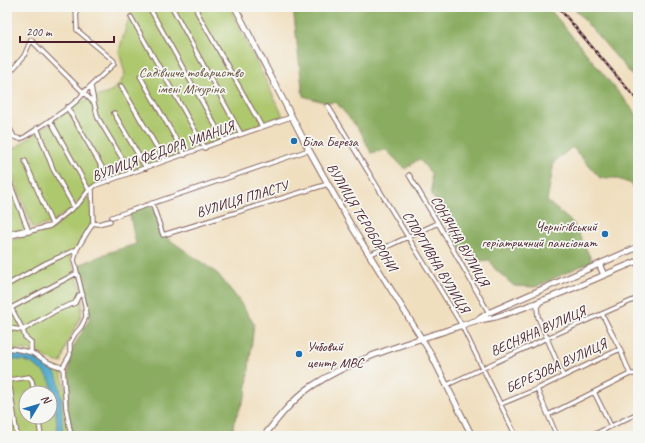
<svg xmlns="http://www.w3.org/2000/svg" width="645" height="443" font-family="Caveat,sans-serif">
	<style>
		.green { fill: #aec86e; stroke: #7c744c; fill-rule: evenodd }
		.forest { fill: #8aac61; stroke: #6a6646 }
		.water { fill: #4ca7ca; stroke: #4b637a }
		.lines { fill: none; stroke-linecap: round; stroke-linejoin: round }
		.street-casing { stroke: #84625f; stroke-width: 5.5 }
		.secondary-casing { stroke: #84625f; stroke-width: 7 }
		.street { stroke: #fff; stroke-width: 3.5 }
		.secondary { stroke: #fff; stroke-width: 5 }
		.rail-casing { stroke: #4a1f2b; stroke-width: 2.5 }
		.rail { stroke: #f6f6f2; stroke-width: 1; stroke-dasharray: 3; stroke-linecap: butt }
		.poi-dot { fill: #1f6fb2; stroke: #f6f6f2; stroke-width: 1.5 }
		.labels { text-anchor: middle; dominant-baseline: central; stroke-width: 3.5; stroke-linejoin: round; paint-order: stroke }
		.park-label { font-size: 14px; fill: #68523f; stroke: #f6f6f2 }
		.poi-label { font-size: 14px; fill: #4a1f2b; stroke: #f6f6f2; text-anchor: start }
		.street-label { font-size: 14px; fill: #4a1f2b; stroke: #f6f6f2 }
	</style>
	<rect width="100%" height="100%" fill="#f6f6f2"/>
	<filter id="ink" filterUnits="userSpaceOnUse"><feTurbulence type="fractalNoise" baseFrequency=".025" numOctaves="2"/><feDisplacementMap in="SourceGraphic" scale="8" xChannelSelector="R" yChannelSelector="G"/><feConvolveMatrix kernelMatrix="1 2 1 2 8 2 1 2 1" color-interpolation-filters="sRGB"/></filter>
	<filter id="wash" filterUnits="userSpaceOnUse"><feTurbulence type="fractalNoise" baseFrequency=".012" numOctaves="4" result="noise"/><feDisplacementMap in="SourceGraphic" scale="16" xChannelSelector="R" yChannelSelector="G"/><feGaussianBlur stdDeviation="0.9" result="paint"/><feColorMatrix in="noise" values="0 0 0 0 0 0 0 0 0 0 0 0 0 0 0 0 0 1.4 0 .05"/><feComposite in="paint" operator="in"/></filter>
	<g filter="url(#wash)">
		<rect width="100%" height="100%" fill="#f0dfbf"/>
		<!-- green -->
		<path class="green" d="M132,7l98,1 53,108 -42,15 -2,3 -60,20 -23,10 -60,20 -26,25 -19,14 -18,5 -26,-68v-3l4,-5 -4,3v-25l6,20 5,-4 63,-45 28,-8 11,-10 5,-9 -6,-23z
			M7,165l23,64 -23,6z
			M90,196l3,27 -23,34 13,38 -2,21 -14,27 -6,20c-11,-2 -18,-8 -27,-12 -8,-2 -19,-1 -27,-1v-109l44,-11z
			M7,357l53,11 18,68h-71zM26,393h24v24h-24z"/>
		<!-- forest -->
		<path class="forest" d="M293,7h255l90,109v79l-6,-11 -17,-6h-15l-28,-31 -18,15 -7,39 27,23 18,37 -57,26 -21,-1 -20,-18 -4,-8 -20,1 -17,-23 -7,-23 -14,-19 -1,-23 -12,-14 -14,10 -19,-19 -15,3 -10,-21 -25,-30 -9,1 -24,-7z
			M573,7h65v75z
			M152,204l11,31 55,39 20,25 16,25 -8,70 -12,28 -2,14h-158c-11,-27 -6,-54 -3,-82l2,-6 17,-30 -5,-29 -8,-23 33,-14 26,-8 -7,-33z"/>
		<!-- water -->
		<path class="water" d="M17,353c9,2 19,4 27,8 23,12 16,54 19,75h-5c-2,-15 -2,-47 -10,-59 -3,-5 -9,-8 -14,-12 -7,-5 -18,-6 -27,-5v-5z"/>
	</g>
	<g filter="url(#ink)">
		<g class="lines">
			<defs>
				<path id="street" d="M149,7l75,134
					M172,7l69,127
					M197,7v5l65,115
					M131,17l74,131
					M7,76l17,-20 7,-16 63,63 4,15 33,55
					M140,76l45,79
					M91,86l3,16
					M121,86l44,75
					M328,106l132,216 56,114
					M67,107l43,74
					M114,113l32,55
					M50,120l39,70
					M7,123l7,14 6,2 5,-2c11,-8 55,-34 58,-44l31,-29v-3l-37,-31 -1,-23
					M37,128l16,41 21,38
					M25,161l27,63
					M409,175l29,48 51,90
					M7,176l22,56
					M152,203l11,32 165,-51
					M112,217l197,-67
					M93,223l5,1 12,-3
					M7,234l21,-5
					M7,237l43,-11 29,-23 10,-13 7,-5 195,-68
					M369,255l69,-32
					M7,285l39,-22 31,-14
					M7,300l16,30 34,-20 18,-7 4,-8h4
					M541,301l-4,6 1,10 25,59
					M11,308l66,-35
					M602,314l18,35 10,25
					M7,328l16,2 2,7 6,5v11
					M7,348c8,1 17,2 25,5 11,5 18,13 31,14
					M63,367l7,-12v-12l5,-9 6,-7 5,-10 -1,-12 -11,-45 3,-11 16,-26 -1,-34
					M63,367l3,41 5,28
					M9,380l20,-3 3,4 2,12
					M7,381l2,-1 8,56
					M447,385l100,-47 91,-40
					M537,389l20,47
					M594,392l17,34
					M501,404l36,-15 83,-40
					M548,415l82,-41h4l4,-2
					M38,417l3,19
					M591,436l47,-23"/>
				<path id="secondary" d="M235,7l74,143 43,77 78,125 42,84
					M599,264l5,11
					M479,319l9,-6 150,-66
					M264,436c14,-18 29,-37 48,-50 36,-24 80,-38 120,-51 15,-4 29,-10 43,-14 7,-2 15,-2 21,-4 49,-15 95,-37 142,-56"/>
			</defs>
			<!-- street casing -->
			<use href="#street" class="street-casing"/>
			<!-- secondary casing -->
			<use href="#secondary" class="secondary-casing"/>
			<!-- street -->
			<use href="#street" class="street"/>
			<!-- secondary -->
			<use href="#secondary" class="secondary"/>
			<defs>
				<path id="rail" d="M558,7l80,94"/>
			</defs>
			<!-- rail casing -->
			<use href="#rail" class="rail-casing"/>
			<!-- rail -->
			<use href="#rail" class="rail"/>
		</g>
	</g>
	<!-- markers -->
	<g class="poi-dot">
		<circle cx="294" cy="141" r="4"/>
		<circle cx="605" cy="234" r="4"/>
		<circle cx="299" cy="354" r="4"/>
	</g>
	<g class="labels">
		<!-- park labels -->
		<g class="park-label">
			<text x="191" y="72">Садівниче товариство<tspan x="191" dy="16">імені Мічуріна</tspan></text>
		</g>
		<!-- poi labels -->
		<g class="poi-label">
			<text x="302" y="141">Біла Береза</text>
			<text x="597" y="226" text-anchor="end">Чернігівський<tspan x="597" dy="16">геріатричний пансіонат</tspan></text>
			<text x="307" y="346">Учбовий<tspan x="307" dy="16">центр МВС</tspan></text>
		</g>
		<!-- street labels -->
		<g class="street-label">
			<text transform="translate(163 151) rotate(-20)">ВУЛИЦЯ ФЕДОРА УМАНЦЯ</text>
			<text transform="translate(242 199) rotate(-17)">ВУЛИЦЯ ПЛАСТУ</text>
			<text transform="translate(362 217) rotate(59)">ВУЛИЦЯ ТЕРОБОРОНИ</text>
			<text transform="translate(460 241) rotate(60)">СОНЯЧНА ВУЛИЦЯ</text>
			<text transform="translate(436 262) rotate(59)">СПОРТИВНА ВУЛИЦЯ</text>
			<text transform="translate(538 331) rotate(-24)">ВЕСНЯНА ВУЛИЦЯ</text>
			<text transform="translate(556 366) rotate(-25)">БЕРЕЗОВА ВУЛИЦЯ</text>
		</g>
	</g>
	<!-- margin -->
	<rect width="645" height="443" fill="none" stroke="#f6f6f2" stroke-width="24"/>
	<!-- north arrow -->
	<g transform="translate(38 405) rotate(52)"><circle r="19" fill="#f6f6f2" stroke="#b1a0a2"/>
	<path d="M0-3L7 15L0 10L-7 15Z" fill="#1f6fb2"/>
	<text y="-6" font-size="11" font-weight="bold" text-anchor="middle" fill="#4a1f2b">N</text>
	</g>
	<!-- scale -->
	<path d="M20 36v6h94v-6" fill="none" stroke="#4a1f2b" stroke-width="2"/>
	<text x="26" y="36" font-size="12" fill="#4a1f2b" stroke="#f6f6f2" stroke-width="3" paint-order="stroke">200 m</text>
</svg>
